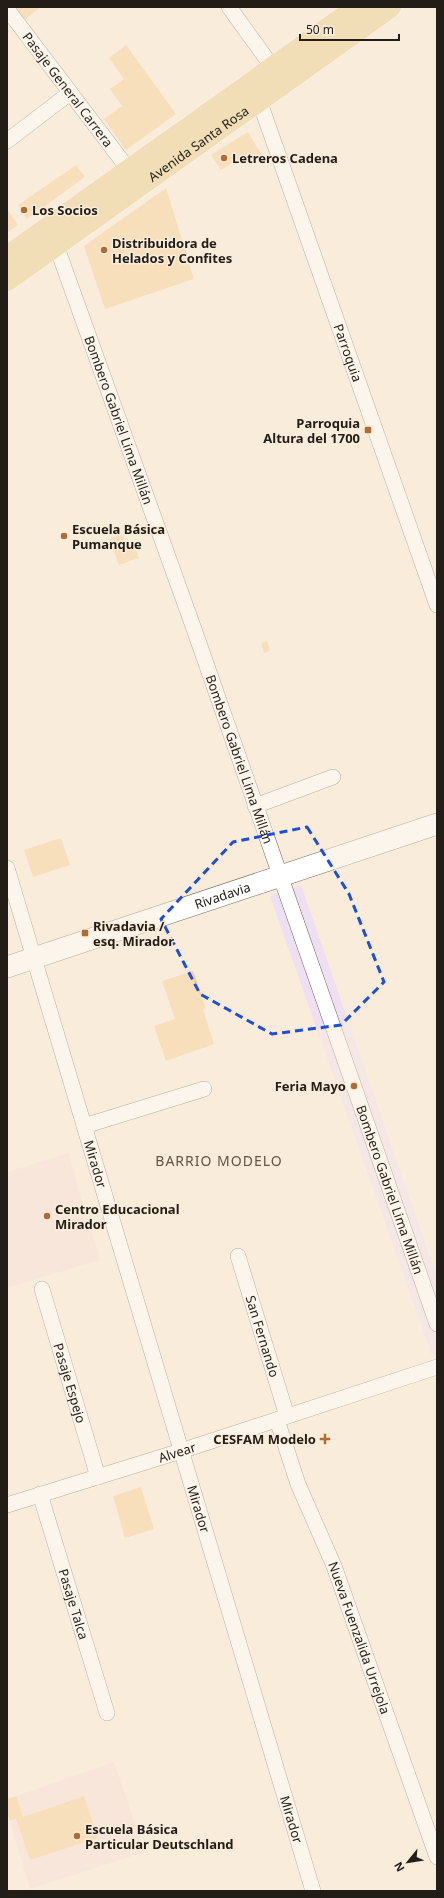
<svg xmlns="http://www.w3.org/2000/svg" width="444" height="1898" font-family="'Noto Sans',sans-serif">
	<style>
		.commercial { fill: #eedff2 }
		.education { fill: #f8deda }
		.building { fill: #f7ce94 }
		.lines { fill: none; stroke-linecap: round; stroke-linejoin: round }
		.street-casing { stroke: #736858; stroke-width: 16 }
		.secondary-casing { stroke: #736858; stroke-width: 22 }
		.primary-casing { stroke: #fff; stroke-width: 23 }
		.street { stroke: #fff; stroke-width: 15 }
		.secondary { stroke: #fff; stroke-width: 21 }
		.primary { stroke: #e7c989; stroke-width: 22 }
		.marked { fill: none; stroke: #1d4ed8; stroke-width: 3; stroke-dasharray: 8 5; stroke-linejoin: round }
		.poi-dot { fill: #ae6d37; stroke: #faecda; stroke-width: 1.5 }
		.labels { text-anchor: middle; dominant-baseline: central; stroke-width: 3; stroke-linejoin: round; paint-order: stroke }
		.street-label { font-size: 13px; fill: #221d16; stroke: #faecda }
		.poi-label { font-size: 13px; font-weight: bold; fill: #221d16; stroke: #faecda; text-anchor: start }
		.neighbourhood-label { font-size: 14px; letter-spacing: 1px; fill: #605546; stroke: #faecda }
	</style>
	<rect width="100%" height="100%" fill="#faecda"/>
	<!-- commercial -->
	<path class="commercial" d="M301,885l136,392v78l-5,1 -162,-460z"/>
	<!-- education -->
	<path class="education" d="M68,1153l32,107 -93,28v-116z
		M114,1762l31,90 -115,37 -20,-68 13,-4 -7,-21z"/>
	<!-- building -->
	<path class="building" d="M12,7h29l-18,14z
		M126,45l50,69 -50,36 -22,-31 18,-13 -12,-17 14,-10 -15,-21z
		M248,132l13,22 -18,11 -3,-7 -19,12 -10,-15z
		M76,165l9,12 -58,42 -9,-14z
		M166,188l28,91 -89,30 -21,-63z
		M7,209l11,16 -11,8z
		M122,534l5,13 7,-3 5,14 -20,7 -10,-26z
		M267,641l3,10 -6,2 -3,-10z
		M61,838l9,27 -37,12 -9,-27z
		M193,971l13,37 -3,1 11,35 -48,17 -12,-35 21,-7 -13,-38z
		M141,1487l13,42 -29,9 -12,-42z
		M16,1796l7,21 61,-21 14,42 -68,22 -14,-41 -6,2 -3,-9v-13z"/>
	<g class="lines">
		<defs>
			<g id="street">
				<path d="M229,7l44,61"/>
				<path id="s1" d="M7,9l122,161"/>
				<path id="s2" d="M259,100l178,505"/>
				<path d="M7,141l63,-48"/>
				<path id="s3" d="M56,245l138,384 243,695"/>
				<path d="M255,806l78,-29"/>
				<path id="s4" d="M7,868l306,1023"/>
				<path d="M84,1126l120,-37"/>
				<path id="s5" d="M238,1256l49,160"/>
				<path id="s6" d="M42,1289l56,188"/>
				<path id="s7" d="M277,1420l21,64 36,82 103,291"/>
				<path id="s8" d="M40,1494l67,219"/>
				<path id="s9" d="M7,1505l174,-54 256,-84"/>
			</g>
			<g id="secondary">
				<path id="s10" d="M7,967l430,-143"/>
			</g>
			<g id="primary">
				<path d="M7,257l351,-250"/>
				<path id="s11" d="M7,280l383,-273"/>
			</g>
		</defs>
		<!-- street casing -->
		<use href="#street" class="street-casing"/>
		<!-- secondary casing -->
		<use href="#secondary" class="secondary-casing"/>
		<!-- primary casing -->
		<use href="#primary" class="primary-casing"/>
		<!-- street -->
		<use href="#street" class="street"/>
		<!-- secondary -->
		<use href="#secondary" class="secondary"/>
		<!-- primary -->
		<use href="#primary" class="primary"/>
	</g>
	<!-- marked area -->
	<path d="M0 0H444V1898H0ZM307,827l42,67 35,88 -43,43 -69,9 -72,-40 -39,-75 72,-77z" fill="#faecda" fill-opacity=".55" fill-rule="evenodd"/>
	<path class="marked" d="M307,827l42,67 35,88 -43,43 -69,9 -72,-40 -39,-75 72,-77z"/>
	<!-- markers -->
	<g class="poi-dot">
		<circle cx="224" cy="158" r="4"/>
		<circle cx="24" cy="210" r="4"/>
		<circle cx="104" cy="250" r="4"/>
		<rect x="364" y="426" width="8" height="8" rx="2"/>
		<circle cx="64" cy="536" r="4"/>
		<rect x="81" y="929" width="8" height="8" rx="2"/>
		<circle cx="354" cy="1086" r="4"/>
		<circle cx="47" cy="1216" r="4"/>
		<path d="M323 1433h4v4h4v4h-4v4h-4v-4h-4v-4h4z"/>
		<circle cx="77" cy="1836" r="4"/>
	</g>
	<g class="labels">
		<!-- street labels -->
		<g class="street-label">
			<text stroke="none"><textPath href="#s1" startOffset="101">Pasaje General Carrera</textPath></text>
			<text stroke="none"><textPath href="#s11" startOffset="235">Avenida Santa Rosa</textPath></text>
			<text stroke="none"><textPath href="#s2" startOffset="268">Parroquia</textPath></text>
			<text stroke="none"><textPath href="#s3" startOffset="186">Bombero Gabriel Lima Millán</textPath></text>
			<text stroke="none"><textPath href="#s3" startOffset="546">Bombero Gabriel Lima Millán</textPath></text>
			<text stroke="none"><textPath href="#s10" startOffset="227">Rivadavia</textPath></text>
			<text stroke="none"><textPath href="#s4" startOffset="309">Mirador</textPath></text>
			<text stroke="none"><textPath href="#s3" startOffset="1002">Bombero Gabriel Lima Millán</textPath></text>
			<text stroke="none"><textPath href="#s5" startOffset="84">San Fernando</textPath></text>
			<text stroke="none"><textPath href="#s6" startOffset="98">Pasaje Espejo</textPath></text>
			<text stroke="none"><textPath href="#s9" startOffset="178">Alvear</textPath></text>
			<text stroke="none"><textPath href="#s4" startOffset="669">Mirador</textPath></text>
			<text stroke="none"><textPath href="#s8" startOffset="115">Pasaje Talca</textPath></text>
			<text stroke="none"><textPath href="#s7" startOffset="233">Nueva Fuenzalida Urrejola</textPath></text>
			<text stroke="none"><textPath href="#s4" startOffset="993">Mirador</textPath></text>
		</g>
		<!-- poi labels -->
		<g class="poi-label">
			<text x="232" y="158">Letreros Cadena</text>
			<text x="32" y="210">Los Socios</text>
			<text x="112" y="243">Distribuidora de<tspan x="112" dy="15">Helados y Confites</tspan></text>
			<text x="360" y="423" text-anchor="end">Parroquia<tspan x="360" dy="15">Altura del 1700</tspan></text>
			<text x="72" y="529">Escuela Básica<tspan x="72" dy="15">Pumanque</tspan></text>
			<text x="93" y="926">Rivadavia /<tspan x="93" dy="15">esq. Mirador</tspan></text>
			<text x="346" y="1086" text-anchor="end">Feria Mayo</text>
			<text x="55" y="1209">Centro Educacional<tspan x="55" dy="15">Mirador</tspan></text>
			<text x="316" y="1439" text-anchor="end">CESFAM Modelo</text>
			<text x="85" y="1829">Escuela Básica<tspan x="85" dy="15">Particular Deutschland</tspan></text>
		</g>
		<!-- neighbourhood labels -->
		<g class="neighbourhood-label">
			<text x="219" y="1160">BARRIO MODELO</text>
		</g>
	</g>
	<!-- border -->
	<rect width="444" height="1898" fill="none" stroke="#221d16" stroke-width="16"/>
	<!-- north arrow -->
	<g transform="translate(408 1862) rotate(240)" stroke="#faecda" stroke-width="3" paint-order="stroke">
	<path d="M0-3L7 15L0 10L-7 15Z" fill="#221d16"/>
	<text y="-6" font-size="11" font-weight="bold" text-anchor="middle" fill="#221d16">N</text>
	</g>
	<!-- scale -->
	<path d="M300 34v6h99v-6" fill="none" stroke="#221d16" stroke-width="2"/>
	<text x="306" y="34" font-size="12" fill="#221d16" stroke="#faecda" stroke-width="3" paint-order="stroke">50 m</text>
</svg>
